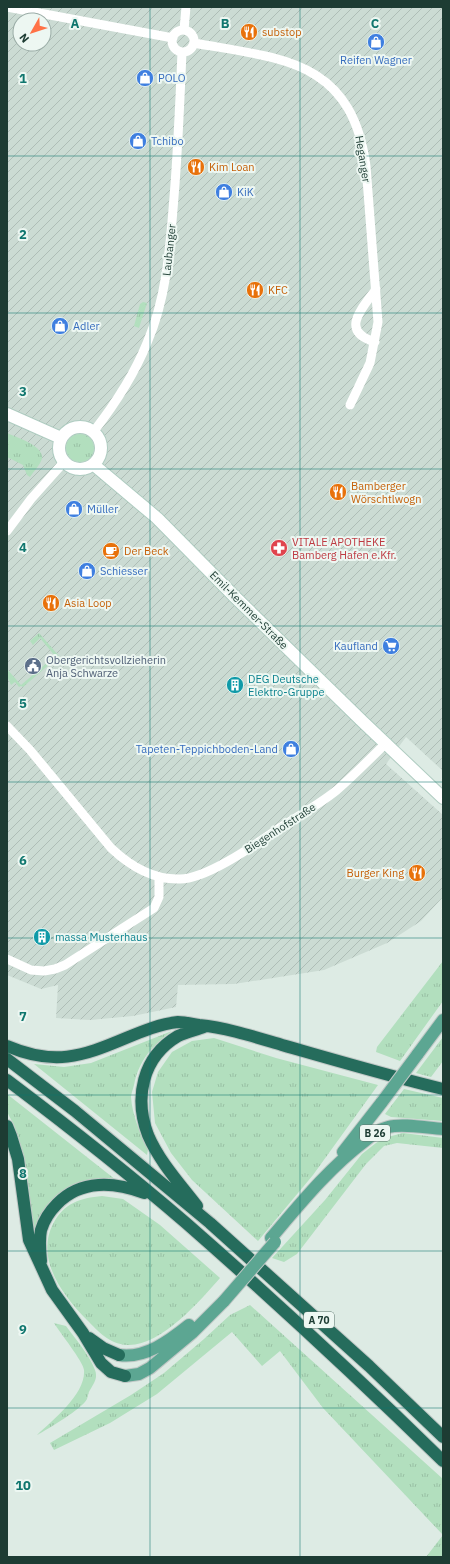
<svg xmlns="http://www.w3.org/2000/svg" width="450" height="1564" font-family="'IBM Plex Sans',sans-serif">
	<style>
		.industrial { fill: url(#industrial-furrows); fill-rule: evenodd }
		.grass { fill: url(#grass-tufts) }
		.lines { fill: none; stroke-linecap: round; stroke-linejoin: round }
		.secondary-casing { stroke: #afccc1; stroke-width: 14 }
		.primary-casing { stroke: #c0c8c6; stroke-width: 14 }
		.highway-casing { stroke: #c0c8c6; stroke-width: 14 }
		.street { stroke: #fff; stroke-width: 9 }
		.secondary { stroke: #fff; stroke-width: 12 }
		.primary { stroke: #5ca692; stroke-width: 12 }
		.highway { stroke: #256c5c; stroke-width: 12 }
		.primary-bridge-casing { stroke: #c0c8c6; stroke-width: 14; stroke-linecap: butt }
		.primary-bridge { stroke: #5ca692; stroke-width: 12 }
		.grid { fill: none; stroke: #0f766e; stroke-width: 1; stroke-opacity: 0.55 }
		.labels { text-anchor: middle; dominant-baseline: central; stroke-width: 4; stroke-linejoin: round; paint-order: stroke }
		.shield { fill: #edf7f2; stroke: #5b746c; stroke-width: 1 }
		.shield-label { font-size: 10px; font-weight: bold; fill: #1d3c33 }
		.food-label { font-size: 11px; fill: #c56008; stroke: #edf7f2; text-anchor: start }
		.shop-label { font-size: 11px; fill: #366cbe; stroke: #edf7f2; text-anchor: start }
		.street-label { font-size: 11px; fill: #1d3c33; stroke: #edf7f2 }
		.health-label { font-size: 11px; fill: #be3a42; stroke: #edf7f2; text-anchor: start }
		.service-label { font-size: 11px; fill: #4e5e75; stroke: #edf7f2; text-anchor: start }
		.culture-label { font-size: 11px; fill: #0d838f; stroke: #edf7f2; text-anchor: start }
		.grid-label { font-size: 13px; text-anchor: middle; font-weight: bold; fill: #0f766e; stroke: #edf7f2; stroke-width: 4; stroke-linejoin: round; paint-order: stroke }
	</style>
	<defs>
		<pattern id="industrial-furrows" width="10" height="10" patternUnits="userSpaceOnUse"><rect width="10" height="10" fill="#cbdbd3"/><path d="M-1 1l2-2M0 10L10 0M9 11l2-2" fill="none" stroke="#aebdb6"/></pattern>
		<pattern id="grass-tufts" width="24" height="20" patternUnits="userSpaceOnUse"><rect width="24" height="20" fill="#b2dfbe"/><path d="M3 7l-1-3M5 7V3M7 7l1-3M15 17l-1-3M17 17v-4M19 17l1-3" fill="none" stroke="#99c0a4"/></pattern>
	</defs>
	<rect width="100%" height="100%" fill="#ddebe4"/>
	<!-- industrial -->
	<path class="industrial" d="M7,7h436v764l-37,-34 -20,27 57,51v82l-22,24 -34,22 -63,27 -90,14 -56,1 -2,22 -43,9 -43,4 -34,-2 2,-33 -17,4 -34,-14zM20,20h24v24h-24z"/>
	<!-- grass -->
	<path class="grass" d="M143,302l4,1 -8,25 -5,-2 6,-22z
		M7,433c9,4 37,13 35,25 -1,6 -8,13 -12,19l-3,-2 -4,-10 -16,-8z
		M66 448a14 14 0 1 1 28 0a14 14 0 1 1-28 0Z
		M39,633l20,23 -36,31 -2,-1 -2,1 -4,-5 -4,3 -4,-9v-7l14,16 34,-29 -15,-18 -7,7 -3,-4z
		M443,961v40l-43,60 -24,-9 1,-5z
		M172,1031c-20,15 -33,29 -38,54 -1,4 -3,9 -3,12 1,18 10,38 17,53l-1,5 -113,-91 30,3 27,-4z
		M443,1037v24l-12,16 -15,-4z
		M214,1038l62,20 102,27 -65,90 -55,66 -66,-61 -21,-27 -16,-30 -3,-31 6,-20 14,-20 20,-11z
		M404,1089l39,9v23l-52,-4 -6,-3z
		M7,1094l109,86v1l-40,4 -41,52h-3l-8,-76 -10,-36 -7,-13z
		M403,1133l40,5v10l-46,-5 -13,3 -18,18 -69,90 -13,8 -12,-4 53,-58 37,-46 14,-11 8,-5z
		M102,1196l21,3 37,26 60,53c-20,23 -60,69 -93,67 -18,-1 -29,-14 -40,-25 -24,-24 -52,-61 -34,-96 11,-21 27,-26 49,-28z
		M250,1305l193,174v56l-120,-127 -43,-57 -18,15 -30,-34 -75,62 -47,29 -56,27 -4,-7 81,-48 33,-22 40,-34 26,-24z
		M54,1323l12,3c10,14 23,28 29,44 3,8 -1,13 -5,20 -2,3 -2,6 -3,9 -5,10 -39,30 -50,36 16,-15 49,-41 47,-65 -1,-9 -24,-37 -30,-47z
		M443,1535v22h-17z"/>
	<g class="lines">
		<defs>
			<path id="secondary" d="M7,414l54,24
				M59 448a21 21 0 1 1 42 0a21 21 0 1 1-42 0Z
				M94,465l63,53 77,78 129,126 80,76"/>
			<path id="primary" d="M417,1055l26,-35
				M343,1152l39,-50
				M271,1238c29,-34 58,-70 94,-97 7,-6 14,-12 23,-14 15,-4 39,1 55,2
				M119,1355c26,4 50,-14 70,-30
				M125,1376l14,-2 11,-6 42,-35 32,-32"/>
			<path id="highway" d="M7,1046c47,20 74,11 119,-8 17,-7 34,-14 52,-16 7,0 15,2 21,3 29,3 56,12 83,20 53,15 107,31 161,44
				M7,1059l68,52 135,112 159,143 74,71
				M7,1080c61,46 121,93 179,143 88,77 173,156 257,238
				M7,1126l4,10 7,23 11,81 12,26 11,24 31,43 18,30 10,9 14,4
				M197,1206c-17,-22 -38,-45 -49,-71 -14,-37 -6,-78 30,-99 9,-4 18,-6 26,-9
				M41,1261c-1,-10 -2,-21 0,-31 3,-10 9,-19 16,-26 24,-25 58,-22 87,-11
				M89,1338l14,10 16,7"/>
		</defs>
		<!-- secondary casing -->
		<use href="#secondary" class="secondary-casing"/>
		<!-- primary casing -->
		<use href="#primary" class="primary-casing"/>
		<!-- highway casing -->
		<use href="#highway" class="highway-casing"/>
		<!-- street -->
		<path class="street" d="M7,7l166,31
			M184,30l2,-23
			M172 41a11 11 0 1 1 22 0a11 11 0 1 1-22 0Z
			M194,43c88,16 157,16 172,123l12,156 -8,41 -20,42
			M375,342c-36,-11 -13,-33 1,-53
			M94,431c21,-27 40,-56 53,-88 20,-46 23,-96 27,-146 4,-48 6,-97 8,-145
			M7,531l24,-32 33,-37
			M7,726l23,24 81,98c19,18 41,32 69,31 28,0 80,-38 104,-54 18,-11 37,-22 53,-35 17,-15 33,-31 48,-46
			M7,959l24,11 13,1 11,-2 10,-4 89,-57 5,-11v-20"/>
		<!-- secondary -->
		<use href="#secondary" class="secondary"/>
		<!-- primary -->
		<use href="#primary" class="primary"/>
		<!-- highway -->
		<use href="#highway" class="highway"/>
		<defs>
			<path id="primary-bridge" d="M382,1102l35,-47
				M224,1301l51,-59"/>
		</defs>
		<!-- primary-bridge casing -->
		<use href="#primary-bridge" class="primary-bridge-casing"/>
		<!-- primary-bridge -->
		<use href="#primary-bridge" class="primary-bridge"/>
	</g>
	<!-- grid -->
	<path class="grid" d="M150,7v1550M300,7v1550M7,156h436M7,313h436M7,469h436M7,626h436M7,782h436M7,938h436M7,1095h436M7,1251h436M7,1408h436"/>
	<!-- icons -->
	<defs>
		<symbol id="restaurant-disc" viewBox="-11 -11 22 22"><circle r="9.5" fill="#e8710a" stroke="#edf7f2"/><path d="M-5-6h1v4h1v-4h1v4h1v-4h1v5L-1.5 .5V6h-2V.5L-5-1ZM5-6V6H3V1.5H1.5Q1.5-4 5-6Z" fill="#fff"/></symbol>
		<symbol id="shop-disc" viewBox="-11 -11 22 22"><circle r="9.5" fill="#3f7fe0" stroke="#edf7f2"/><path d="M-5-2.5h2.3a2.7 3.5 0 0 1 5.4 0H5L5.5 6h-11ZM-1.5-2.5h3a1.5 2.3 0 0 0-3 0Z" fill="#fff"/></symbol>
		<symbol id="pharmacy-disc" viewBox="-11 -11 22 22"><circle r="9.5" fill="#e0444e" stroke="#edf7f2"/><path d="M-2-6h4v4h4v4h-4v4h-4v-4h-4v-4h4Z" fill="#fff"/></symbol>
		<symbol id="cafe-disc" viewBox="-11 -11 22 22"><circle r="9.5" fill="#e8710a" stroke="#edf7f2"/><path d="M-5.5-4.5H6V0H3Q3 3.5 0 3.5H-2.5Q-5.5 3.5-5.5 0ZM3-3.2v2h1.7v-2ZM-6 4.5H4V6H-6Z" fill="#fff"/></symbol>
		<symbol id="supermarket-disc" viewBox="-11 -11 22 22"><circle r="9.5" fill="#3f7fe0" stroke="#edf7f2"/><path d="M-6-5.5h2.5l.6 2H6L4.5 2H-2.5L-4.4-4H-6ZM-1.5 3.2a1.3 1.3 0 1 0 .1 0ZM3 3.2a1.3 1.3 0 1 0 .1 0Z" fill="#fff"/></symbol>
		<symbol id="civic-disc" viewBox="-11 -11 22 22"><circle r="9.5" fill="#5c6f8a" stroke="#edf7f2"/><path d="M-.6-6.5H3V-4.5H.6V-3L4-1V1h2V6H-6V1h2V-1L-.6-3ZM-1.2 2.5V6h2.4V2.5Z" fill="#fff"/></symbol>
		<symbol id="building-disc" viewBox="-11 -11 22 22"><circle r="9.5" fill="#0f9aa8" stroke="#edf7f2"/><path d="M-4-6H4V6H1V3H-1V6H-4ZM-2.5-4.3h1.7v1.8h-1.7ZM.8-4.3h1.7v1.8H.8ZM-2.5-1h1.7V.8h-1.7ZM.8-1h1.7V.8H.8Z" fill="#fff"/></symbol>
	</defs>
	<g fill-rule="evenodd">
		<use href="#restaurant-disc" x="239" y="22" width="20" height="20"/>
		<use href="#shop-disc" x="366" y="32" width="20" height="20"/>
		<use href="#shop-disc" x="135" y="68" width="20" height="20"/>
		<use href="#shop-disc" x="128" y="131" width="20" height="20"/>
		<use href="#restaurant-disc" x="186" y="157" width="20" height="20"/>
		<use href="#shop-disc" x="214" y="182" width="20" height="20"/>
		<use href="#restaurant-disc" x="245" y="280" width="20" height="20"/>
		<use href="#shop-disc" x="50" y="316" width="20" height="20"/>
		<use href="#restaurant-disc" x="328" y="482" width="20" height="20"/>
		<use href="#shop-disc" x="64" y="499" width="20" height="20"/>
		<use href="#pharmacy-disc" x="269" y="538" width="20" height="20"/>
		<use href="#cafe-disc" x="101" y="541" width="20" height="20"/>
		<use href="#shop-disc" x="77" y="561" width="20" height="20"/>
		<use href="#restaurant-disc" x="41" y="593" width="20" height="20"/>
		<use href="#supermarket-disc" x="381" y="636" width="20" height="20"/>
		<use href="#civic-disc" x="23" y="656" width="20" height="20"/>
		<use href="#building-disc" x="225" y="675" width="20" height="20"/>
		<use href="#shop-disc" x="281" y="739" width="20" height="20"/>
		<use href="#restaurant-disc" x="407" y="863" width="20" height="20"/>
		<use href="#building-disc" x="32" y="927" width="20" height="20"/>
	</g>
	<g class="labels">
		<!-- shield labels -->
		<g class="shield">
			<rect x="360" y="1125" width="30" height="16" rx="3"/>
			<rect x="304" y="1312" width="30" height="16" rx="3"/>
		</g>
		<g class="shield-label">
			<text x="375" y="1133">B 26</text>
			<text x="319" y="1320">A 70</text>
		</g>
		<!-- food labels -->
		<g class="food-label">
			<text x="262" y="32">substop</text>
			<text x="209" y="167">Kim Loan</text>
			<text x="268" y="290">KFC</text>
			<text x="351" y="486">Bamberger<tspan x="351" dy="13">Wörschtlwogn</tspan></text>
			<text x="124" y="551">Der Beck</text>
			<text x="64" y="603">Asia Loop</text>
			<text x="404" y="873" text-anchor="end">Burger King</text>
		</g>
		<!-- shop labels -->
		<g class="shop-label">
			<text x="376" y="60" text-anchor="middle">Reifen Wagner</text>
			<text x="158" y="78">POLO</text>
			<text x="151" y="141">Tchibo</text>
			<text x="237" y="192">KiK</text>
			<text x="73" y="326">Adler</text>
			<text x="87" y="509">Müller</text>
			<text x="100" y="571">Schiesser</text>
			<text x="378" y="646" text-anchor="end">Kaufland</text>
			<text x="278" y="749" text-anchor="end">Tapeten-Teppichboden-Land</text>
		</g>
		<!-- street labels -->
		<g class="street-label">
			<text transform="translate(363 159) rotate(81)">Heganger</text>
			<text transform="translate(169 250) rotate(-84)">Laubanger</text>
			<text transform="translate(249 610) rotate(45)">Emil-Kemmer-Straße</text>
			<text transform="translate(280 828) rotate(-33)">Biegenhofstraße</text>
		</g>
		<!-- health labels -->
		<g class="health-label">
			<text x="292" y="542">VITALE APOTHEKE<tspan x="292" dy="13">Bamberg Hafen e.Kfr.</tspan></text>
		</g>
		<!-- service labels -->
		<g class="service-label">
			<text x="46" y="660">Obergerichtsvollzieherin<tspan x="46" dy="13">Anja Schwarze</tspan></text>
		</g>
		<!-- culture labels -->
		<g class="culture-label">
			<text x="248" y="679">DEG Deutsche<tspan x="248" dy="13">Elektro-Gruppe</tspan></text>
			<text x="55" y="937">massa Musterhaus</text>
		</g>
	</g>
	<g class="grid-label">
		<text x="75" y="28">A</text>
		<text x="225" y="28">B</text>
		<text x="375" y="28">C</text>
		<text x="23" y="83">1</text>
		<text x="23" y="239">2</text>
		<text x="23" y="396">3</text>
		<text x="23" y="552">4</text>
		<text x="23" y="708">5</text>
		<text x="23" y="865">6</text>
		<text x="23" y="1021">7</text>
		<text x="23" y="1178">8</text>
		<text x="23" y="1334">9</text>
		<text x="23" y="1490">10</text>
	</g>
	<!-- border -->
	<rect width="450" height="1564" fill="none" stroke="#1d3c33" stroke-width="16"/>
	<!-- north arrow -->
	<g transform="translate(32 32) rotate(231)"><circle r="19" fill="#edf7f2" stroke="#9aaca6"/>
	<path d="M0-3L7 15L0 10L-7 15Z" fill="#ff7247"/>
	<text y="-6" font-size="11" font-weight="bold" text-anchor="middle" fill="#1d3c33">N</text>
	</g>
</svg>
